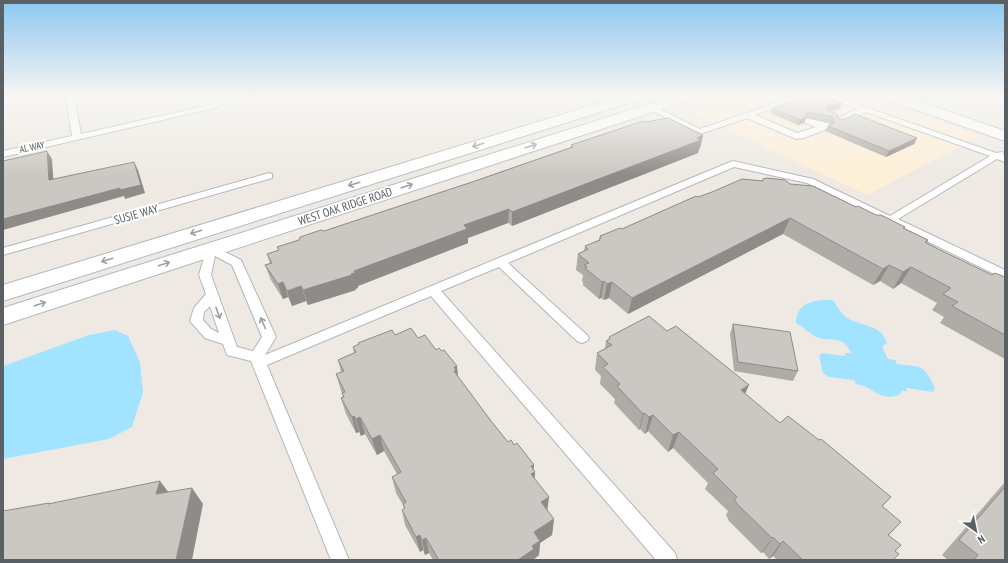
<svg xmlns="http://www.w3.org/2000/svg" width="1008" height="563" font-family="'PT Sans Narrow',sans-serif">
	<style>
		.commercial { fill: #feefd7 }
		.water { fill: #a2e4ff }
		.lines { fill: none; stroke-linecap: round; stroke-linejoin: round }
		.lane-casing { stroke: #b3b7ba; stroke-width: 2 }
		.secondary-casing { stroke: #b4b9bd; stroke-width: 2 }
		.lane { fill: #fff; fill-rule: evenodd }
		.secondary { fill: #fff; fill-rule: evenodd }
		.wall { fill: #afaba7 }
		.shaded-wall { fill: #8e8b88 }
		.building { fill: #cbc7c2; stroke: #8e8b88 }
		.oneway { stroke: #9da0a2 }
		.labels { text-anchor: middle; dominant-baseline: central; stroke-width: 4; stroke-linejoin: round; paint-order: stroke }
		.far-street-label { font-size: 10px; fill: #5b6064; stroke: #fff }
		.street-label { font-size: 12px; fill: #5b6064; stroke: #fff }
	</style>
	<rect width="100%" height="100%" fill="#eeeae3"/>
	<!-- commercial -->
	<path class="commercial" d="M720,96h148l112,40 -113,59 -185,-86z"/>
	<!-- water -->
	<path class="water" d="M821,300h12c5,7 9,16 16,19 15,8 32,5 38,24l-5,4 6,12 7,1 2,4c25,3 27,0 38,24l-2,4 -27,-4 1,3h-5l-3,4c-19,7 -27,-9 -43,-11l-2,-4 -25,-3 -6,-4 -4,-17 3,-3 23,3v-3h6c-8,-19 -20,-10 -34,-16 -8,-3 -13,-10 -21,-14 0,-16 11,-21 25,-23z
		M115,330l13,6 12,26 3,30 -11,35 -23,12 -106,20v-93l86,-31z"/>
	<g class="lines">
		<defs>
			<path id="lane" d="M66,96h8l7,38 120,-27c10,-3 20,-12 30,-11l-8,8 -13,5 -207,48v-6l69,-15z
				M797,96h10l-52,19 42,18 19,-6 -11,-4v-4c7,-1 18,4 25,5v4l-26,10 -8,1 -49,-21 -47,16 -54,-26 7,-2 47,23z
				M824,96h10l162,57 7,-1 2,10 -8,-3 -99,60 107,51v9l-198,-96 -73,-16 -226,96 79,72 2,3 -2,3 -5,2 -5,-2 -78,-74 -58,24 234,262 2,7h-21l-225,-264 -164,69 82,195h-18l-80,-199 -24,-6 -4,-11 -18,-6 -15,-17 4,-13 12,-14 -7,-19 8,-28h8l26,13 35,77 -11,18 465,-193 3,-1 80,18 77,37 100,-60 -124,-44 -24,11h-6v-4l22,-10zM215,256l17,9 30,72 -9,14 -16,-4 -26,-72zM210,306l9,27 -8,-4 -8,-9 1,-8z
				M269,173l3,1v4l-269,77v-7z"/>
			<path id="secondary" d="M623,96h20l-2,3 -638,202v-16z
				M675,96h20l-2,3 -690,226v-17z
				M884,96h19l102,35v10l-119,-42z"/>
		</defs>
		<!-- lane casing -->
		<use href="#lane" class="lane-casing"/>
		<!-- secondary casing -->
		<use href="#secondary" class="secondary-casing"/>
		<!-- lane -->
		<use href="#lane" class="lane"/>
		<!-- secondary -->
		<use href="#secondary" class="secondary"/>
	</g>
	<!-- wall -->
	<path class="wall" d="M772,108l68,1 -12,2 10,8 79,19 -3,6 -28,13 -61,-26 3,-5 3,-2 -1,-1 -25,-5 -1,5 -6,2 -28,-12z
		M703,135l-3,13 -1,1 -1,4 -186,73 -4,-3 -40,15v5l-110,43v2l-3,1 1,1 -48,15 -2,-4 -14,5 -4,-9 -5,2 -12,-19 -6,-15 5,-2 -3,-9 12,-3 -2,-4 198,-66 96,-34v-2z
		M763,179l27,5 66,23 48,21 24,12 -1,3 11,6 54,26 13,2v82l-65,-36 4,-6 -12,-7 5,-7 -36,-20 -8,6 -13,-8 -7,4 -90,-51 -155,80 -19,-16 -5,2 -3,-2 -2,1 -16,-14v-3l-1,-1 1,-6 -7,-5 2,-16 6,-3 1,-5 14,-6 1,-4 22,-7 76,-32 64,-16z
		M733,324l65,47 -5,10 -59,-10 -4,-37z
		M395,335l23,3 18,12 6,1 15,15 1,11 33,44 17,21 6,3 20,20 -1,5 2,2 -1,6 13,33 7,8 -2,16 -12,8 -1,12 -5,4 -1,1h-100l-4,-7 -4,2 -2,-5 -3,2 -15,-27 -3,-15 2,-1 -1,-4 -7,-12 -4,-16 5,-3 -13,-23 -7,4 -12,-21 -4,2 -2,-4 -3,1 -10,-19 -5,-16 2,-1 -7,-23 5,-2 -3,-12 16,-7 -1,-6 5,-2v-2z
		M609,337l136,57 35,29 111,74 -9,10 19,15 -12,13 6,16 -2,9h-116l-4,-4 -4,3 -6,-7 -2,1 -32,-32 -3,-6 2,-4 -23,-22 3,-6 -35,-35 -5,4 -20,-21 -3,3 -5,-5 -1,1 -25,-27 1,-4 -15,-15 1,-8 -6,-6 2,-17 8,-4 1,-8 3,-2z
		M1005,482v78h-57l-6,-5z"/>
	<!-- shaded-wall -->
	<path class="shaded-wall" d="M842,103l-2,6 -16,2 3,-5z
		M806,117l-2,6 -6,2 2,-5z
		M703,135l-3,13 -1,1 -1,4 -186,73v-14z
		M917,138l-3,6 -28,13 3,-6z
		M47,151l5,8 2,30 -5,-9z
		M134,162l4,8 7,23 -20,6 -1,-3 -121,34v-11z
		M509,209l-1,14 -40,15v5l-110,43v2l-3,1 1,1 -48,15 -5,-15 48,-16 3,-3 110,-46z
		M790,218l-7,16 -155,80 4,-16z
		M889,265l-9,16 -7,4 10,-16z
		M911,267l-10,16 -8,6 10,-17z
		M604,281l-3,17 -2,1 3,-17z
		M283,282l5,15 -5,2 -5,-15z
		M612,282l-3,16 -5,2 3,-16z
		M301,286l5,15 -14,5 -5,-15z
		M457,366l1,16 -3,6 -1,-21z
		M749,385l-7,16 -1,-11z
		M644,413l-4,16 -1,1 4,-16z
		M653,415l-5,16 -3,3 4,-17z
		M354,416l5,16 -3,1 -4,-16z
		M360,417l5,17 -4,2 -5,-17z
		M679,432l-6,16 -5,4 5,-17z
		M380,435l4,16 -7,4 -5,-16z
		M534,465l-1,8 2,-1 -1,16 -4,2 1,-24z
		M160,481l12,16 -16,-3z
		M192,488l11,16 -11,56h-16z
		M549,497l-2,16 -6,-11z
		M554,519l-2,16 -12,8 -1,12 -5,4 -1,1h-15l16,-28z
		M420,535l3,15 -3,2 -4,-15z
		M773,537l-10,15 -2,1 11,-15z
		M426,538l3,15 -4,2 -3,-15z
		M783,541l-10,15 -4,3 11,-15z"/>
	<!-- building -->
	<path class="building" d="M806,96h16l20,7 -15,3v4l10,4 1,5h7l10,-5 62,24 -28,13 -61,-25 6,-3 -1,-6 -26,-5 -1,5 -6,3 -28,-12z
		M668,118l35,17 -6,3 4,2 -189,72 -3,-3 -45,16 3,4 -113,42 1,2 -4,1 1,1 -49,15 -2,-4 -14,5 -4,-9 -5,2 -13,-19 7,-2 -5,-9 12,-4 -2,-3 22,-7 1,-3 21,-7 3,1 151,-50 98,-34 -2,-2 72,-24 3,1z
		M47,151l2,29 85,-18 7,23 -21,5v-2l-117,31v-58z
		M767,178l18,2 5,4 23,2 43,21 2,-1 18,9h5l24,12 -2,1 25,12 -3,2 13,7 54,26 3,-2 10,4v58l-53,-29 6,-4 -15,-8 8,-6 -40,-21 -8,5 -14,-7 -6,4 -93,-51 -158,80 -20,-16 -5,2 -3,-3 -2,1 -17,-14 2,-1 -3,-2 5,-2 -11,-9 10,-5 -3,-3 15,-6 -1,-1 2,-1 -1,-2 20,-8 2,1 74,-33 2,1 14,-5 30,-13 21,2v-2z
		M649,316l18,15 9,-5 73,59 -8,5 39,33 8,-7 31,24 2,-1 70,58 -9,9 19,16 -13,13 13,10 -6,6 4,3 -6,6h-90l-20,-19 -3,3 -7,-7 -1,1 -34,-33 -4,-6 3,-2 -24,-24 5,-4 -39,-37 -6,3 -20,-20 -4,2 -5,-4 -1,1 -26,-28 3,-2 -17,-17 5,-3 -11,-11 15,-8 -6,-4 4,-2 -1,-2z
		M733,324l57,8 8,39 -60,-9z
		M411,328l7,10 7,-3 11,15 3,-2 3,3 2,-1 13,16 -3,1 2,3 -2,1 37,50 17,21 3,-2 3,5 3,-2 17,22 -3,1 4,6 -4,2 18,23 -8,5 13,17 -20,13 6,9 -8,5 2,3 -16,11h-79l-13,-22 -4,2 -2,-5 -4,2 -14,-27 3,-2 -2,-4 3,-2 -14,-25 9,-5 -21,-37 -8,4 -12,-22 -4,2 -2,-3 -2,1 -11,-19 3,-1 -2,-4 3,-1 -9,-18 8,-3 -6,-11 18,-8 -3,-5 6,-3 -1,-1 34,-13 3,5z
		M160,481l-4,13 36,-6 -16,72h-173v-49l46,-8 -1,1z
		M1005,487v73h-31l4,-5 -19,-15z"/>
	<!-- one-way arrows -->
	<defs><path id="oneway-shaft" d="M-6 0H5M1.5-3L5.5 0L1.5 3" fill="none" stroke-width="1.6" stroke-linecap="round" stroke-linejoin="round"/></defs>
	<g class="oneway">
		<use href="#oneway-shaft" transform="translate(478 145) rotate(163)"/>
		<use href="#oneway-shaft" transform="translate(531 146) rotate(-18)"/>
		<use href="#oneway-shaft" transform="translate(354 184) rotate(163)"/>
		<use href="#oneway-shaft" transform="translate(407 186) rotate(-18)"/>
		<use href="#oneway-shaft" transform="translate(196 232) rotate(163)"/>
		<use href="#oneway-shaft" transform="translate(107 260) rotate(163)"/>
		<use href="#oneway-shaft" transform="translate(164 264) rotate(-18)"/>
		<use href="#oneway-shaft" transform="translate(40 304) rotate(-18)"/>
		<use href="#oneway-shaft" transform="translate(218 313) rotate(70)"/>
		<use href="#oneway-shaft" transform="translate(263 323) rotate(-113)"/>
	</g>
	<!-- sky -->
	<linearGradient id="sky" x2="0" y2="1"><stop stop-color="#8cc7f1"/><stop offset="0.55" stop-color="#f7f6f2"/><stop offset="1" stop-color="#f7f6f2" stop-opacity="0"/></linearGradient>
	<rect width="1008" height="175" fill="url(#sky)"/>
	<g class="labels">
		<!-- far-street labels -->
		<g class="far-street-label">
			<text transform="translate(32 147) rotate(-12)">AL WAY</text>
		</g>
		<!-- street labels -->
		<g class="street-label">
			<text transform="translate(345 206) rotate(-18)">WEST OAK RIDGE ROAD</text>
			<text transform="translate(136 214) rotate(-16)">SUSIE WAY</text>
		</g>
	</g>
	<!-- border -->
	<rect width="1008" height="563" fill="none" stroke="#5b6064" stroke-width="8"/>
	<!-- north arrow -->
	<g transform="translate(976 531) rotate(147)" stroke="#ffffff" stroke-width="3" paint-order="stroke">
	<path d="M0-3L7 15L0 10L-7 15Z" fill="#5b6064"/>
	<text y="-6" font-size="11" font-weight="bold" text-anchor="middle" fill="#5b6064">N</text>
	</g>
</svg>
